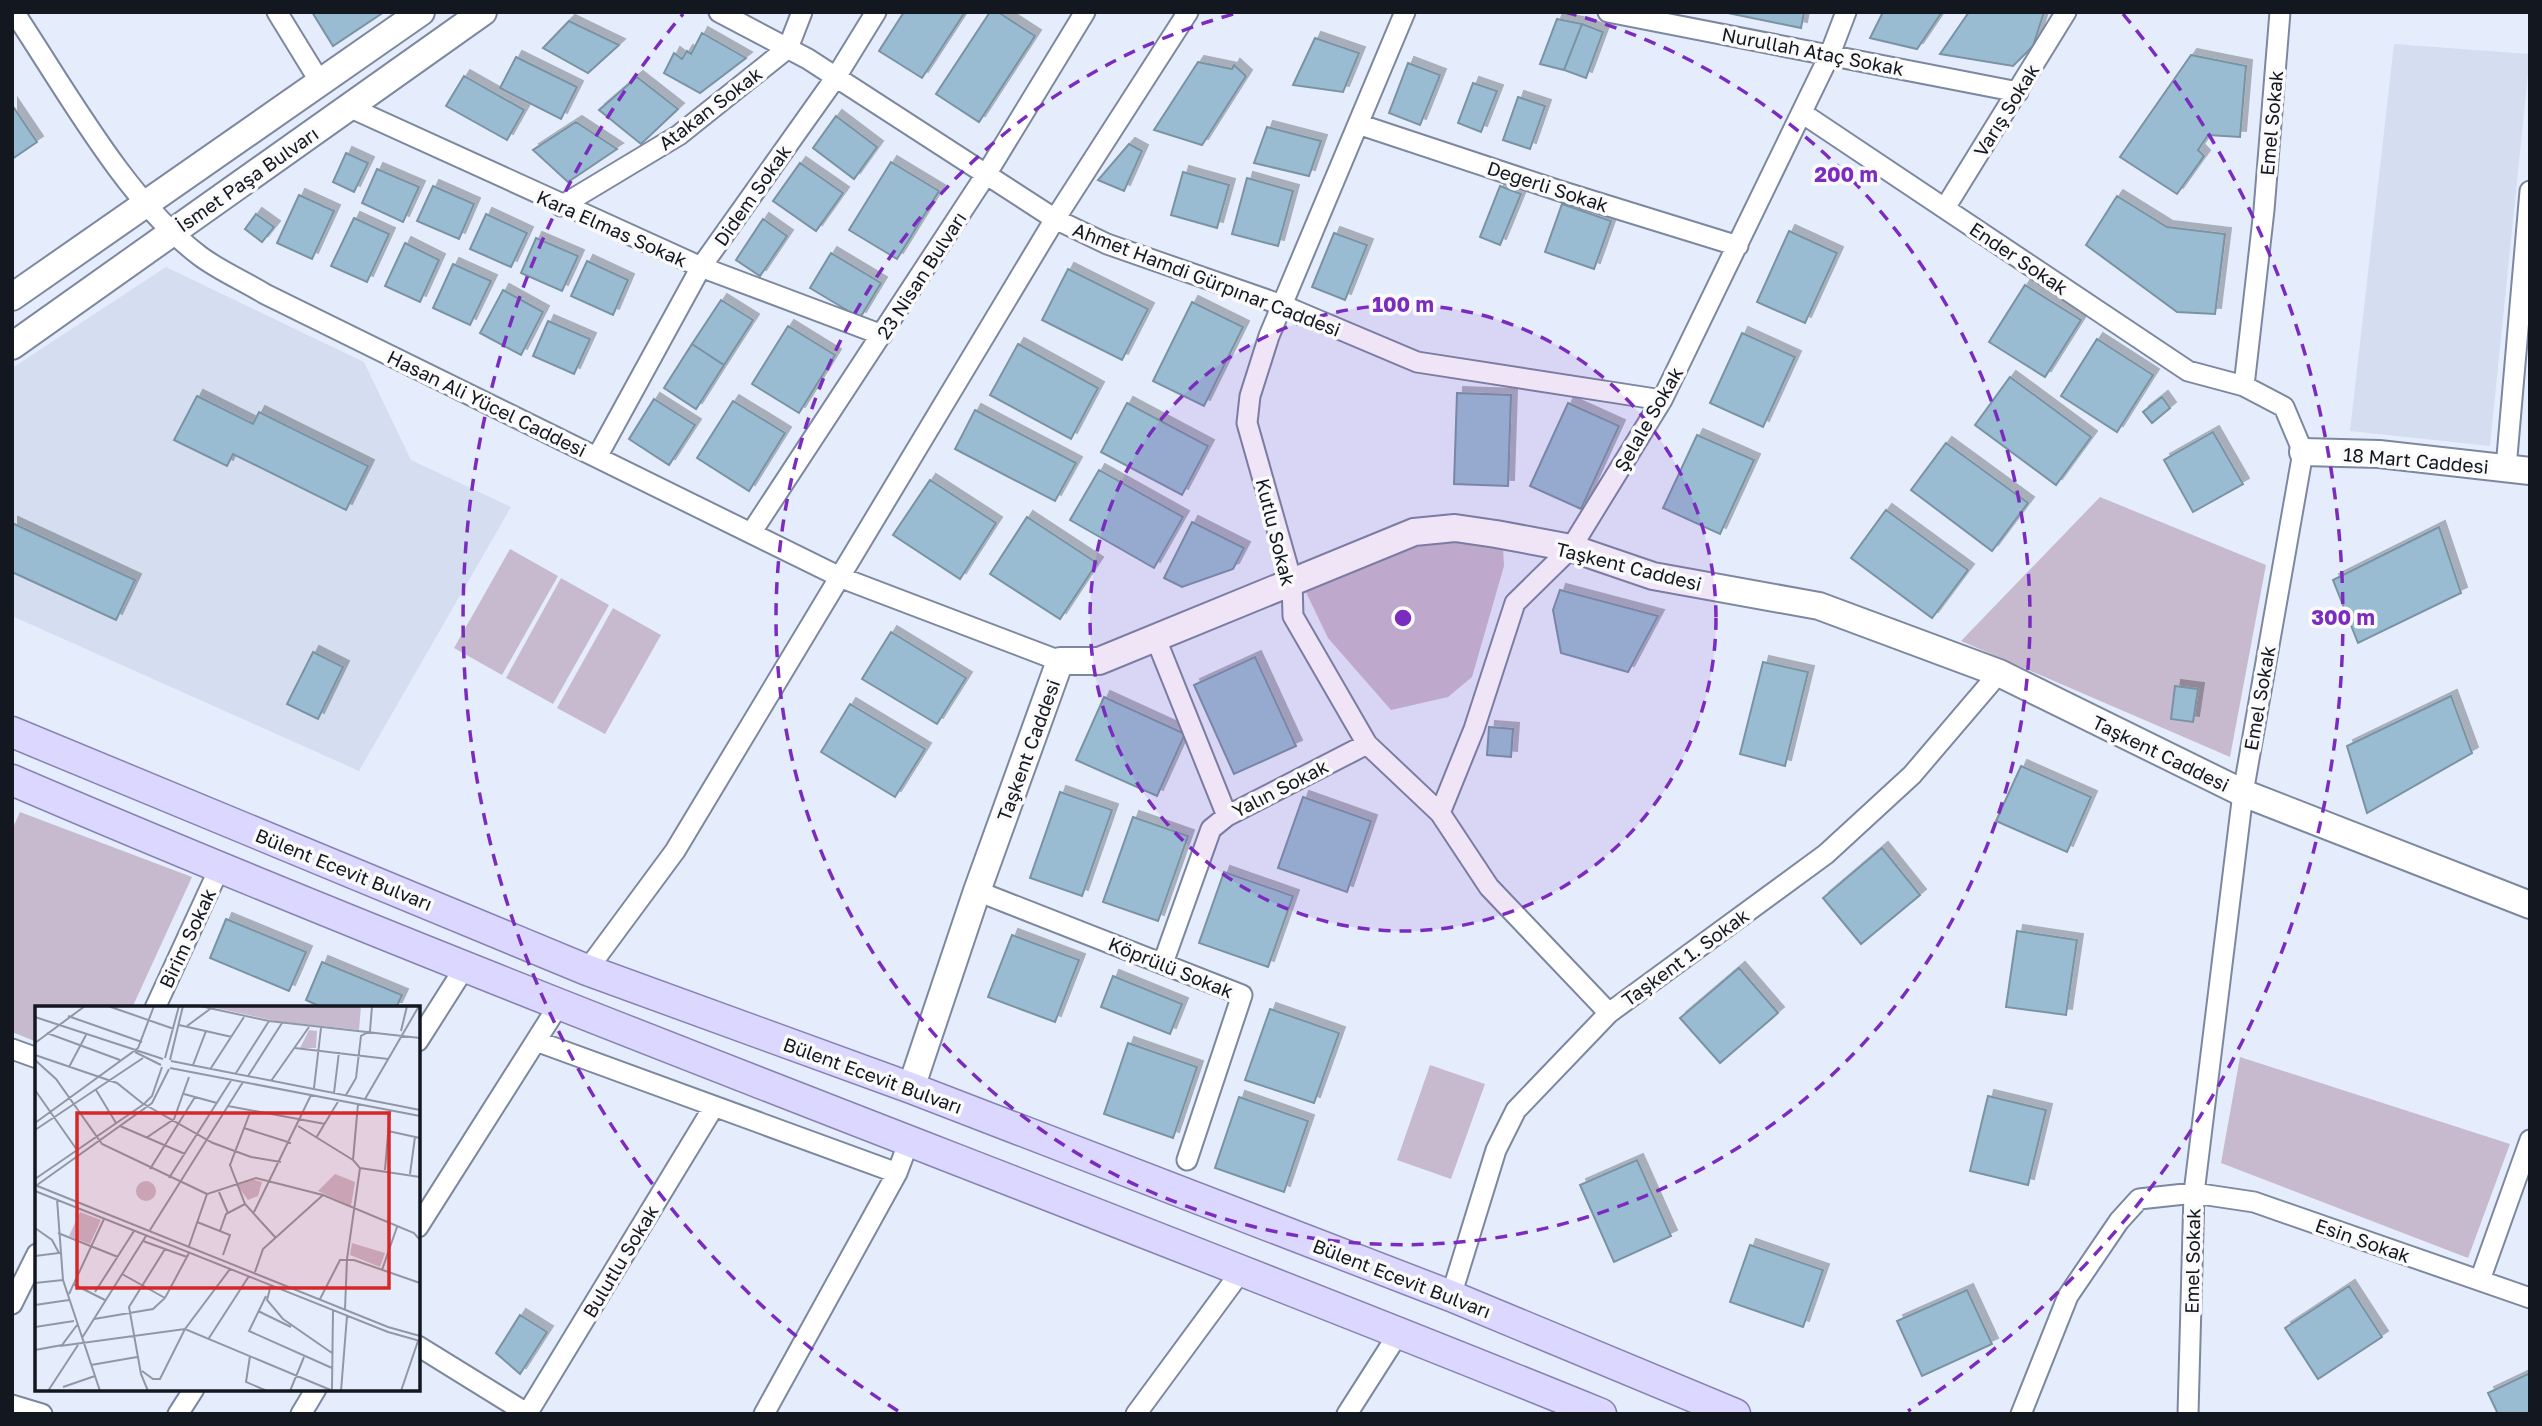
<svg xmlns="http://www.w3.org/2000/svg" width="2542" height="1426" font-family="'Golos Text',sans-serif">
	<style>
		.built { fill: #d4def0 }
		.green { fill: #c8bace }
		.building { fill: #9abcd2; stroke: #7a93a3; stroke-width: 2; filter: url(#shadow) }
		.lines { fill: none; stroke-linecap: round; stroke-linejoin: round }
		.street-casing { stroke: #7c889f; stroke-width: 23 }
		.secondary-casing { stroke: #7c889f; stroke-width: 30 }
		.primary-casing { stroke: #8783b0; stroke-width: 33 }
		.street { stroke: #fff; stroke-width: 19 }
		.secondary { stroke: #fff; stroke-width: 26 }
		.primary { stroke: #dcd7fe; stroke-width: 30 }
		.ring { fill: none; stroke: #7b2cbf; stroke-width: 3.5; stroke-dasharray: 12 9 }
		.labels { text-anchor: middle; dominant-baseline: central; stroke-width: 7; stroke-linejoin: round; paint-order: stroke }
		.street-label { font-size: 19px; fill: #131720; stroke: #fafafa }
		.inset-road { fill: none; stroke: #9197a5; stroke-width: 2 }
		.view { fill: #d62828; fill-opacity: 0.15; stroke: #d62828; stroke-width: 3.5 }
		.inset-edge { fill: none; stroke: #131720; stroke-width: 3.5 }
		.centre { fill: #7b2cbf; stroke: #fafafa; stroke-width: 3.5 }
		.ring-label { font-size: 21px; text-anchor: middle; font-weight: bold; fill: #7b2cbf; stroke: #fafafa; stroke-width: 7; stroke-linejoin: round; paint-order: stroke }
	</style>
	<defs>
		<filter id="shadow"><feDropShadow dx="6" dy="-6" stdDeviation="0" flood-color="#0004"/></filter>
	</defs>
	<rect width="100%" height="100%" fill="#e5edfd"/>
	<!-- built -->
	<path class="built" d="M2394,44l136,10 -40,392 -140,-15z
		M166,267l198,95 47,98 100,47 -152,264 -347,-155v-248z"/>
	<!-- green -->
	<path class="green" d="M2100,497l166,68 -36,192 -269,-116z
		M1457,534l46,13 1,19 -32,111 -24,20 -57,13 -63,-72 -25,-52 113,-48z
		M510,549l48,27 -56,99 -48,-27z
		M561,578l48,27 -56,99 -47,-26z
		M613,608l48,27 -56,99 -48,-26z
		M20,812l172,65 -60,131h-95v34l-25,-10v-202z
		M2240,1057l270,87 -42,114 -247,-95z
		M1430,1065l55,19 -34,95 -54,-19z"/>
	<!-- building -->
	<path class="building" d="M312,12h72l-51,34z
		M904,12h61l-43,66 -43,-27z
		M990,12h8l37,24 -56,86 -43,-28z
		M1723,12h81l-3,16z
		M1883,12h59l-25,37 -47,-11z
		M1969,12h75l-11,34 -20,20 -73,-12z
		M1557,19l25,5 -18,46 -24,-6z
		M569,21l50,24 -31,28 -45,-25z
		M1582,24l21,8 -17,46 -22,-8z
		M702,33l44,25 -46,35 -36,-20 10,-20 8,6 5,-8 4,3z
		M1315,38l44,15 -16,39 -50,-7z
		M2191,55l55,11 -6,71 -32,-2 -10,15 6,6 -27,38 -57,-37z
		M516,57l61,30 -16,32 -61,-31z
		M1198,62l34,7 2,-4 12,11 -44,69 -48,-15z
		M1408,63l32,12 -20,50 -31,-12z
		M464,76l60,34 -17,30 -61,-34z
		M637,77l41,32 -37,35 -42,-34z
		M1473,83l24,8 -16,41 -23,-9z
		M1518,97l27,9 -15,43 -27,-9z
		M12,105l25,37 -25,17z
		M836,116l41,31 -23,32 -41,-31z
		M576,122l41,27 -49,33 -35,-32z
		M1267,127l54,14 -12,35 -55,-13z
		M1129,144l13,7 -18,40 -26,-11z
		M346,153l22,10 -14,29 -21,-10z
		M891,162l48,29 -42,68 -48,-29z
		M800,163l43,30 -27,38 -43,-30z
		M377,169l42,18 -16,35 -41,-19z
		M1183,172l46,13 -12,43 -46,-13z
		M1247,178l46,13 -15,55 -46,-12z
		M433,186l41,18 -15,35 -42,-18z
		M1500,186l21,8 -21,51 -20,-8z
		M299,195l35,16 -22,48 -35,-16z
		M2117,196l50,31 58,7 -10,80 -38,-2 -91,-67z
		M1562,204l49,17 -17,48 -49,-17z
		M256,214l18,13 -12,15 -17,-13z
		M486,214l41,19 -16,34 -41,-18z
		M354,218l35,16 -22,48 -36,-16z
		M763,219l24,17 -27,40 -24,-16z
		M1789,231l48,22 -32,70 -48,-21z
		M1334,233l33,12 -22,55 -33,-13z
		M536,238l42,18 -16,35 -41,-18z
		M405,243l34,17 -19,42 -35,-16z
		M831,253l50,30 -21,35 -50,-30z
		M587,261l41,19 -15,35 -42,-19z
		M453,264l38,17 -21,44 -37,-17z
		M1068,269l80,40 -26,51 -80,-40z
		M2025,285l56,35 -36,57 -56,-35z
		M503,290l40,22 -22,43 -41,-22z
		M721,300l32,20 -29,45 -32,-21z
		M1192,302l51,25 -39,79 -51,-25z
		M548,321l42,18 -16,35 -41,-18z
		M788,326l47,29 -36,58 -47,-29z
		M1742,333l53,24 -32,70 -53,-24z
		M2097,339l56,36 -36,57 -56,-36z
		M692,344l32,21 -28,44 -32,-21z
		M1018,344l80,44 -27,51 -81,-44z
		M2010,377l81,60 -35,48 -81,-60z
		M1457,393l54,2 -3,91 -54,-2z
		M197,396l56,28 6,-12 109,54 -22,44 -113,-56 -6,12 -53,-26z
		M2162,397l8,11 -18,15 -9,-11z
		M654,399l41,26 -26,40 -40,-26z
		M733,401l52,32 -36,58 -52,-33z
		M1127,403l81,43 -26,49 -81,-43z
		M1568,403l51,23 -38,83 -51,-23z
		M975,410l101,53 -21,38 -100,-52z
		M2213,432l30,52 -50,28 -29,-52z
		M1697,435l57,25 -34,74 -57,-26z
		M1946,443l82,60 -36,48 -81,-61z
		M1099,470l84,47 -29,51 -84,-48z
		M930,480l66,43 -36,56 -67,-44z
		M1886,510l82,60 -36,48 -81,-60z
		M1027,517l70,46 -37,56 -70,-45z
		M1192,522l52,26 -11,21 -51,18 -18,-9z
		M12,523l123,57 -19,40 -104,-48z
		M2439,527l22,66 -103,50 -25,-63z
		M1560,590l98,26 -30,56 -67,-19 -8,-43z
		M891,632l75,46 -29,46 -75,-45z
		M313,652l30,15 -25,52 -31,-15z
		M1255,657l41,89 -62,28 -40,-89z
		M1763,662l45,10 -23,94 -45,-12z
		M2175,686l23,3 -5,33 -22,-3z
		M2451,696l21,57 -105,60 -20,-67z
		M1104,697l81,37 -28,62 -81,-36z
		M850,704l75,45 -30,48 -74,-45z
		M1489,727l24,2 -2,28 -24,-2z
		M2021,766l70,31 -24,55 -71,-31z
		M1060,792l52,18 -30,86 -52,-18z
		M1303,797l68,24 -24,71 -69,-24z
		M1133,817l55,19 -30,85 -55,-19z
		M1882,848l38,47 -59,49 -38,-46z
		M1224,872l69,24 -25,71 -69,-24z
		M226,919l80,33 -17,39 -79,-33z
		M2017,931l60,9 -11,75 -60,-8z
		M1012,935l67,25 -24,62 -67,-25z
		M322,962l80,33 -6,13h-73l-17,-8z
		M1739,968l39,45 -58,50 -40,-45z
		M1113,976l69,28 -12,30 -69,-27z
		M1270,1009l69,24 -25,70 -69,-23z
		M1128,1043l69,24 -24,71 -69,-24z
		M1988,1096l58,14 -18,75 -58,-14z
		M1239,1097l69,24 -24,71 -69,-24z
		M1637,1160l34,76 -57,26 -34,-77z
		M1750,1245l73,25 -20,57 -73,-25z
		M2349,1286l33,51 -64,42 -33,-51z
		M1967,1290l25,54 -70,32 -25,-55z
		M520,1315l27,17 -27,42 -24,-21z
		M2530,1373v41h-32l-10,-21z"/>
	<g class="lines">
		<defs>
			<path id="street" d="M14,12c52,78 112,188 186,244 20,15 44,25 65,38l577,284 218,83
				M277,12l43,70
				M719,12l89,47 247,160 52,25 175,61 135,57 245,38
				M1405,12l-136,324 -19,60 -3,27 45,159 1,34 74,128 73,69 49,74 120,126
				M1608,12l410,80
				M349,107l352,160 181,68
				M1802,113l386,258 56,15
				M1358,124l199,66 181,56
				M561,206l118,-71 109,-87 14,-36
				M1945,208l121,-196
				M597,457l104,-190 135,-190 40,-65
				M2506,468l24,-277
				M751,533l236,-360 98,-161
				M1156,639l71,177
				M1440,813l34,-84 41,-126 56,-55 91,-148 168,-346 16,-42
				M977,891l265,104 -55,165
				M1163,963l48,-134 16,-13 140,-72
				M587,970l88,-119 380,-632 133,-207
				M155,1008l64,-139
				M418,1041l47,-74
				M536,1041l361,132
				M12,1049l25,9
				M418,1227l140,-221
				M2480,1280l50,-140
				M1451,1296l45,-146 20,-40 93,-97 217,-159 86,-79 87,-102
				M12,1304l25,-50
				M418,1346l110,68
				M12,1405l30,9
				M178,1414l16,-25
				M301,1414l15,-25
				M527,1414l186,-306
				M764,1414l133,-241 12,-32
				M1136,1414l106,-144
				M1347,1414l53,-83
				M2021,1414l47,-118 51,-75 20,-22 55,-6 60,9 276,96
				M2188,1414l6,-221 49,-400 60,-341 -19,-45 -40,-21 20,-176 16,-198"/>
			<path id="secondary" d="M12,297l409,-285
				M12,346l471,-334
				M2303,452l76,2 151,17
				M911,1088l66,-197 83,-230h39l315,-129 41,-4 41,6 75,14 82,28 166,30 180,67 244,120 287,112"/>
			<path id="primary" d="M12,732l575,238 324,118 540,208 284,118
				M12,780c525,225 1061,419 1589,634"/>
		</defs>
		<!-- street casing -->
		<use href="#street" class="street-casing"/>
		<!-- secondary casing -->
		<use href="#secondary" class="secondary-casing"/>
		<!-- primary casing -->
		<use href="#primary" class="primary-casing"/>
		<!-- street -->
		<use href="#street" class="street"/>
		<!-- secondary -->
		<use href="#secondary" class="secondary"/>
		<!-- primary -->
		<use href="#primary" class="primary"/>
	</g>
	<!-- distance rings -->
	<circle cx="1403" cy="618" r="313" fill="#7b2cbf" fill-opacity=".12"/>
	<g class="ring">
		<circle cx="1403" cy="618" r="313"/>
		<path d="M1565 12A627 627 0 1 1 1241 12"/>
		<path d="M898 1411A940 940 0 0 1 683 14M2123 14A940 940 0 0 1 1908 1411"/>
	</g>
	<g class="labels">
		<!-- street labels -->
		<g class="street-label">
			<text transform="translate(1813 51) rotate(11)">Nurullah Ataç Sokak</text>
			<text transform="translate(710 108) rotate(-37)">Atakan Sokak</text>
			<text transform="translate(2006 110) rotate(-58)">Varış Sokak</text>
			<text transform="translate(2271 123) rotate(-85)">Emel Sokak</text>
			<text transform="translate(247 179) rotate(-35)">İsmet Paşa Bulvarı</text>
			<text transform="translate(1548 186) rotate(18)">Değerli Sokak</text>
			<text transform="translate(752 195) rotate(-55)">Didem Sokak</text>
			<text transform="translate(612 228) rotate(24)">Kara Elmas Sokak</text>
			<text transform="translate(2019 258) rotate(34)">Ender Sokak</text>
			<text transform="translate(921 275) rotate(-57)">23 Nisan Bulvarı</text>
			<text transform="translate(1207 279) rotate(21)">Ahmet Hamdi Gürpınar Caddesi</text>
			<text transform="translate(487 403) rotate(26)">Hasan Ali Yücel Caddesi</text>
			<text transform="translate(1648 419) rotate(-60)">Şelale Sokak</text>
			<text transform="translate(2416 460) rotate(5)">18 Mart Caddesi</text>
			<text transform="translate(1276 532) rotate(76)">Kutlu Sokak</text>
			<text transform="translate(1629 566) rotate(14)">Taşkent Caddesi</text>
			<text transform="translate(2259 698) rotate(-80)">Emel Sokak</text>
			<text transform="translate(1028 750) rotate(-70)">Taşkent Caddesi</text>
			<text transform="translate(2161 753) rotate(26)">Taşkent Caddesi</text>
			<text transform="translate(1280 788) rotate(-27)">Yalın Sokak</text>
			<text transform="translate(344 869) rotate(22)">Bülent Ecevit Bulvarı</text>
			<text transform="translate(187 938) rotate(-65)">Birim Sokak</text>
			<text transform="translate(1685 957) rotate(-36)">Taşkent 1. Sokak</text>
			<text transform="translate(1171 967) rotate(22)">Köprülü Sokak</text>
			<text transform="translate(873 1075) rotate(20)">Bülent Ecevit Bulvarı</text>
			<text transform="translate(2363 1240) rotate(19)">Esin Sokak</text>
			<text transform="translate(620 1261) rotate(-59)">Bulutlu Sokak</text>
			<text transform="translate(2192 1261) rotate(-89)">Emel Sokak</text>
			<text transform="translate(1402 1278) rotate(21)">Bülent Ecevit Bulvarı</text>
		</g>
	</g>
	<!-- overview -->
	<g transform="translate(35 1006)">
		<rect width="385" height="385" fill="#e5edfd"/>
		<path d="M172,0h154l-2,24 -84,-9zM274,24l8,1 -1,17h-16zM300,168l20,8 -4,24 -33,-15zM216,173l11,3 -4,14 -10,4 -11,-15zM101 185a10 10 0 1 1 20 0a10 10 0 1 1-20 0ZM45,206l21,8 -11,24 -21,-8zM317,237l33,10 -5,14 -30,-12z" fill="#c8bace"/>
		<path class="inset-road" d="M73,0l66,23M165,0l69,15 151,17M33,10l74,26M0,11l128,42M144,19l53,12M152,20l23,-17M366,25l6,-25M12,27l73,27M0,37l50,-37M260,42l93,11M100,46l26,13M0,49l82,28 25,20 71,40 38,14 30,5M130,52l14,-52M0,54l21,19 46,65 105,50M135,54l13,-54M136,55l249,49M158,59l13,-34M34,61l17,-32M135,62l250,48M176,62l33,-51M201,67l33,-52M213,70l34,-53M236,75l38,-54M279,82l7,-60M0,84l42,60M61,84l20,33M299,87l5,-41M149,88l33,9M311,89l10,-17 5,-42 9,-5 2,-25M330,93l54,-93M193,100l97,18M216,104l-21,55 15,39 30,33M0,117l103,-75 16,-42M85,120l65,28M263,120l55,34M209,122l47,15M0,124l108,-72M353,125l32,7M111,132l28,-19 15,-42M281,132l23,-38M325,162l60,9M115,163l45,-72M350,164l5,-60M375,168l5,-37M134,172l63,-99M0,173l109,-75 8,-8 10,-29M0,179l353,142 32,9M2,179l115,-82 17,-34M0,185l353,141 32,9M184,186l9,21M22,193l6,81 37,111M219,206l57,-117M162,216l33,13 -7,20M0,222l17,12 7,13 -24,3M115,224l93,-148M185,225l6,-17 19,-10M23,227l60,24M108,235l44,16M154,240l18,-52 49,-16 67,17 91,38 6,7M347,264l15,-43M220,266l8,-23 60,-54M87,268l43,24M0,277l28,-3M38,278l32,16M236,279l-4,15 16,19 49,34M60,286l39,-61M34,288l35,-75M231,290l-17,35 83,37M285,293l20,-39h14l66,23M0,299l34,-5M310,303l2,-50 13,-91 -7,-8 5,-56M223,305l33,16M59,313l59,-10 12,-11 24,-45M0,321l39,-6M47,332l64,-102M174,332l40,-62M25,340l125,-17 148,62M0,344l27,-5 15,-20M215,350l-4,26 21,9M56,359l46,-8M107,365l11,8h7l25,-50 45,-60M28,381l32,-11M297,383l1,-79M13,385l30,-46M113,385l-7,-17 -12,-67 36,-58M255,385l14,-34M306,385l6,-75M366,385l17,-50"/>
		<path class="view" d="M42,107h312v175h-312z"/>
		<rect width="385" height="385" class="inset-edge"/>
	</g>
	<circle cx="1403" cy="618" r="10" class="centre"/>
	<g class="ring-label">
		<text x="1846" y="182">200 m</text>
		<text x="1403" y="312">100 m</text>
		<text x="2343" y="625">300 m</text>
	</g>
	<!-- border -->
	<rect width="2542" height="1426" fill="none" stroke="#131720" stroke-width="28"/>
</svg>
